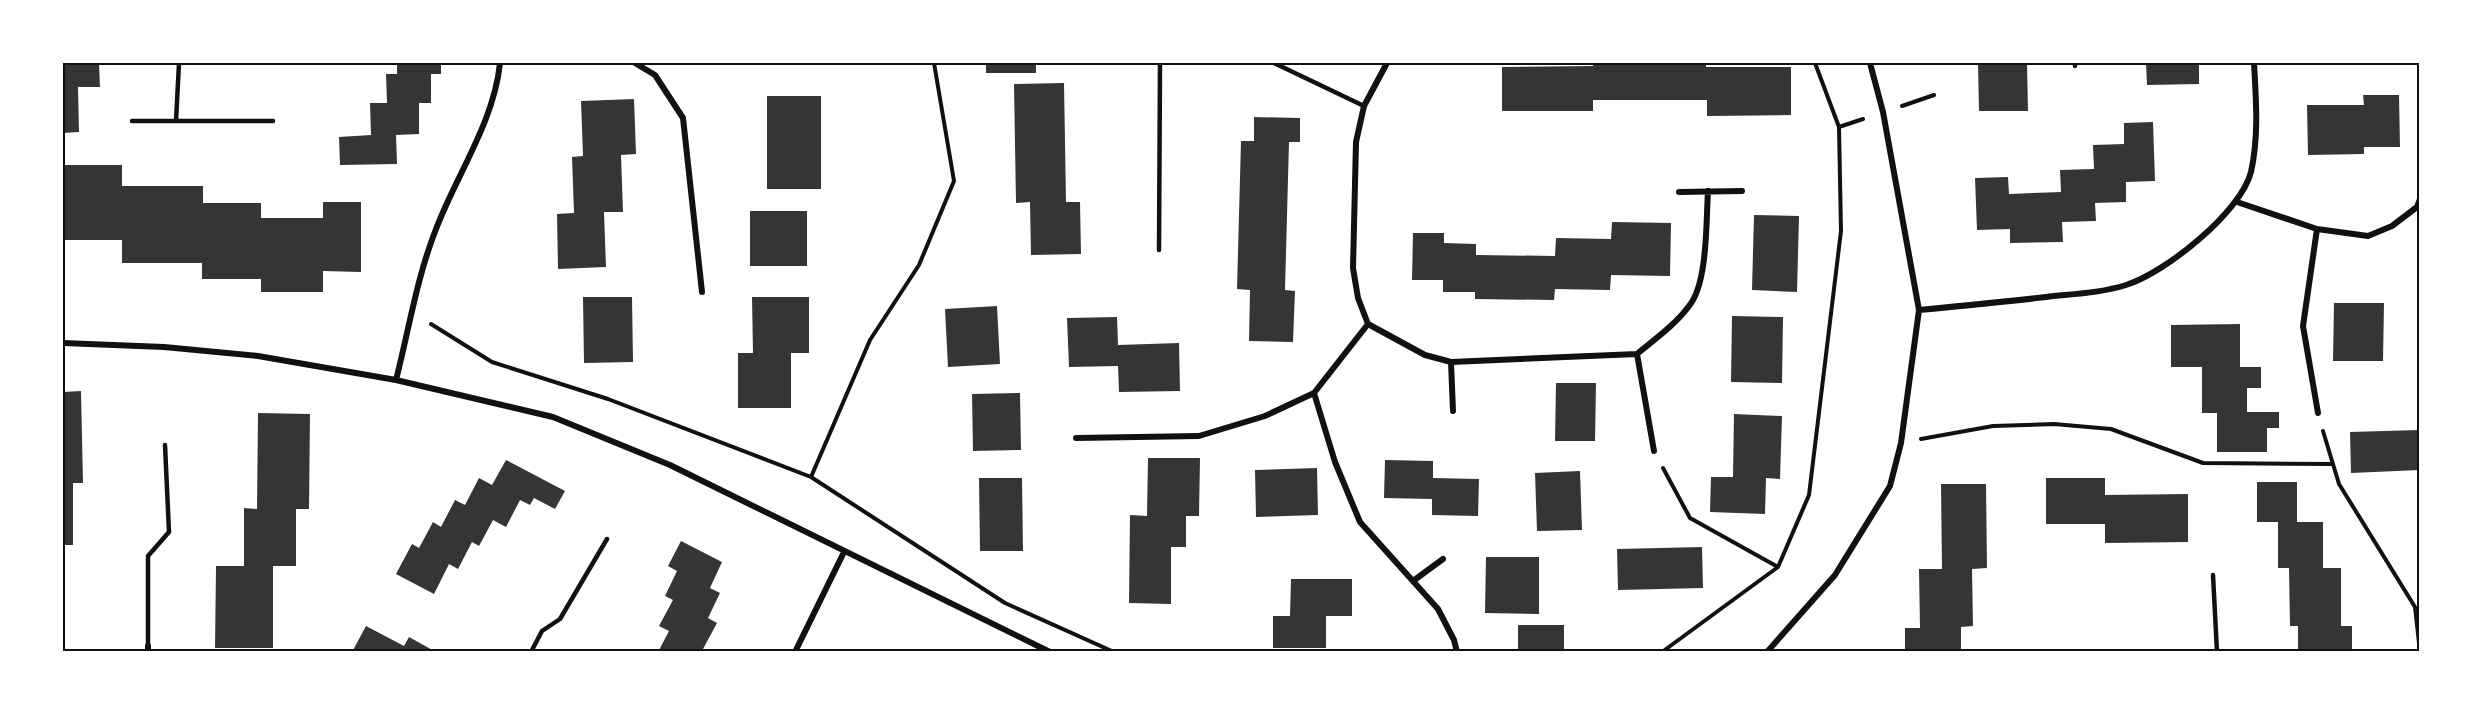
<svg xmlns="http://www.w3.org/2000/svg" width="2483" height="715" font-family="Lora,serif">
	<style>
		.building { fill: #353535 }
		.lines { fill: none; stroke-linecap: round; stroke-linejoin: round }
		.path { stroke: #111; stroke-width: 4 }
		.service { stroke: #111; stroke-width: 4.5 }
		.minor { stroke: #111; stroke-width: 6 }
		.neatline { fill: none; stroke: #111; stroke-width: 2 }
	</style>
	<rect width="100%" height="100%" fill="#fff"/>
	<!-- building -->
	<path class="building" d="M63,63h36l1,24h-22l1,45 -16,1z
		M397,63h44v11h-10v29h-12v31l-23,1 1,29 -57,1 -1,-28 32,-2 -1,-32h17l-1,-29h11z
		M986,63h50v10h-50z
		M1593,63h113v4h85v48l-84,1v-16h-114v11h-91v-44l91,-1z
		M1978,63h49l1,48h-49z
		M2146,63h53v21l-52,1z
		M1064,83l2,119h14l1,52 -50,1 -1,-53 -14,1 -2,-119z
		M2363,95h36l1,52h-36v7l-56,1 -1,-50h57z
		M767,96h54v93h-54z
		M634,99l2,55 -15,1 2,57h-19l2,55 -48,2 -1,-55 17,-1 -2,-56 11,-1 -2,-55z
		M1254,117l46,1v24h-11l-4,148 10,1 -2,51 -44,-1 1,-51 -13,-1 4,-148h13z
		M2153,122l2,59 -29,1v20l-31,1 1,18 -34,1 1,20 -53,1v-14l-33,1 -2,-52 33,-1 1,17 52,-2 -1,-22 34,-1 -1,-24 31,-1v-21z
		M63,165h59v21h81v17h58v15h62v-16h38v70l-38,-1v21h-62v-13h-59v-16h-80v-23h-59z
		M750,211h57v55h-57z
		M1754,215l45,1 -2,76 -45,-2z
		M1612,222l59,1 -1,53 -59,-1 -1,15 -55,-1 -1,11 -79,-1v-7h-32v-12h-31l1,-47h31v10l32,1v11l79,1 1,-18 55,1z
		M583,297h49l1,65 -49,1z
		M752,297h57v56h-18v55h-53v-55h15z
		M2334,303h50l-1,58h-50z
		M997,306l3,58 -52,3 -3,-58z
		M1732,316l51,1 -1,66 -51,-1z
		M1117,317l1,28 61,-2 1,48 -61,1 -1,-26 -49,1 -2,-49z
		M2240,324v43h21v21h-14v24h32v16h-12v24h-50v-39h-15v-46h-31v-42z
		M1556,383h40l-1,58h-40z
		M81,391l2,92h-10v62h-10v-153z
		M1020,393l1,57 -48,1 -1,-57z
		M258,413l52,1 -1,95h-13v57h-23v82h-58l1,-82h28v-58l13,1z
		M1734,414l48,2 -2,63 -14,-1 -1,36 -55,-2 1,-35h22z
		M2420,430v40l-69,3 -1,-41z
		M1148,458h52l-1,58h-13v31h-15v57l-42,-1 1,-88 17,1z
		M506,460l59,31 -10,18 -21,-11 -4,7 -10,-5 -14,27 -13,-7 -14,26 -7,-4 -14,27 -9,-5 -15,30 -38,-20 16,-30 7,4 14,-26 8,5 14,-27 10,5 14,-27 13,7z
		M1385,460l48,1v17l46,1 -1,37 -46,-1v-16l-48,-1z
		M1317,468l1,47 -62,2 -1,-47z
		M1580,471l2,59 -45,1 -2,-58z
		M979,478h43l1,73h-43z
		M2046,478h59v17l83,-1v48l-83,1v-19h-59z
		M2257,482h40v40h26v46h18v58h11v26h-54v-26h-8l-1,-58h-11v-46h-21z
		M1941,484h45l1,84 -15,1 1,57 -12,1v25h-56v-24h15l-1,-59h23z
		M681,541l41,21 -12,26 10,5 -12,25 9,5 -14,26 6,3h-51l11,-21 -10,-5 14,-26 -8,-4 12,-25 -9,-5z
		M1702,547l1,41 -85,2 -1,-41z
		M1486,557h53v57l-54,-1z
		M1291,579h61v37h-26v32h-53v-32h17z
		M1518,625h46v27h-46z
		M366,626l38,20 5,-9 27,15h-84z"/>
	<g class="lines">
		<!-- path -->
		<path class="path" d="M1902,106l32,-11
			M1839,127l24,-8
			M431,324l61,38 116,37 203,78 59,-137 49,-75 35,-84 -20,-118
			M2323,431l16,53 76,123 5,45
			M1921,439l72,-13 61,-2 57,5 92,34 130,1
			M1663,468l27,50 88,49
			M811,477l194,126 109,49
			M1662,652l116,-85 31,-72 32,-264 -2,-104 -24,-64"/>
		<!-- service -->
		<path class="service" d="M1274,63l90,43
			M2075,63v3
			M132,121h141
			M176,121l3,-58
			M1159,250l1,-187
			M2213,575l4,77
			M148,646v-90l21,-24 -4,-87
			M531,652l11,-21 18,-12 47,-80"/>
		<!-- minor -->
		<path class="minor" d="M635,63l20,12 28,43 19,174
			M1387,63l-23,43 -8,36 -3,126 5,30 10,26 57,31 26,7 186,-8
			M1679,192l63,-1
			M2237,202l80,27 51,7 24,-10 25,-19 3,-8
			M2317,229l-14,97 15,87
			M1919,310c42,-4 84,-8 127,-13 26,-3 55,-4 80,-12 39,-12 115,-73 125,-113 8,-36 5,-73 3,-109
			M63,343l101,4 94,9 138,24 157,37 117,48 380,187
			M1451,362l2,49
			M396,380c13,-51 21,-103 40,-151 21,-55 58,-107 64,-166
			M1314,393l21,69 25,60 78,87 16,31 3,12
			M1076,438l123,-2 66,-20 49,-23 54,-69
			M1654,451l-17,-97c18,-15 38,-29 52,-48 19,-23 17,-85 19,-115
			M1413,581l30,-22
			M148,646v6
			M795,652l49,-100
			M1767,652l68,-77 55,-89 11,-43 18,-133 -36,-198 -13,-49"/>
	</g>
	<!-- border -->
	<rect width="2483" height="715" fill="none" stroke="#ffffff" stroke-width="129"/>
	<rect x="64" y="64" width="2354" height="586" class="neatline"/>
</svg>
